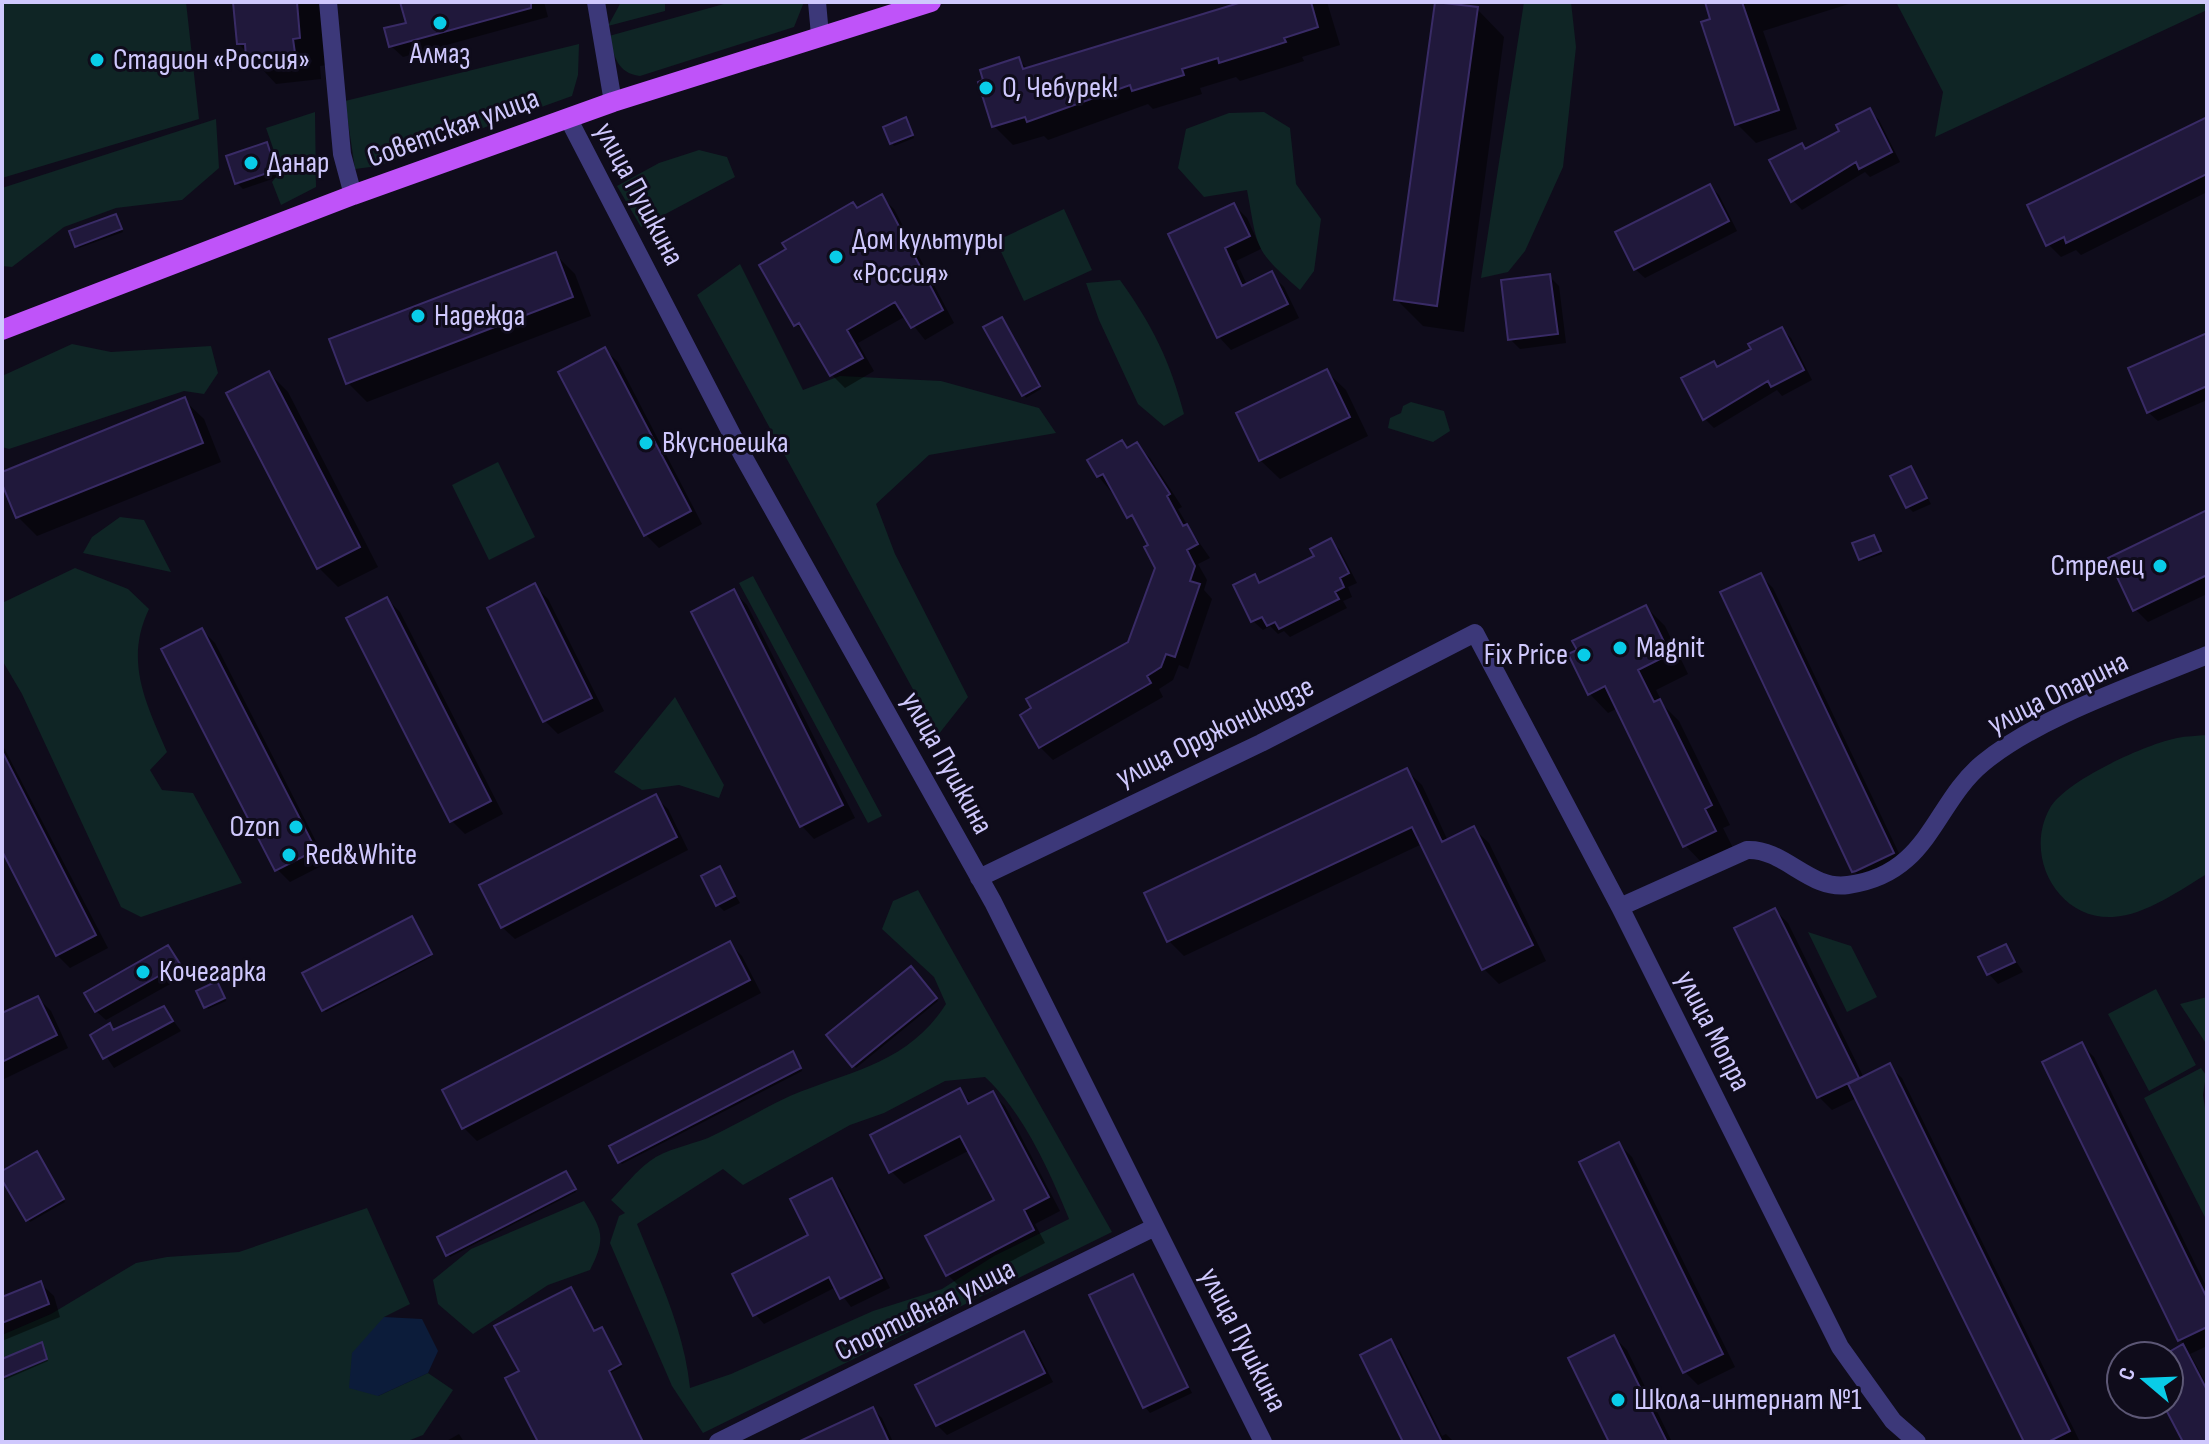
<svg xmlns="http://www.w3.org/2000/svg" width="2209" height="1444" font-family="'Sofia Sans Condensed',sans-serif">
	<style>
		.green { fill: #0f2525; fill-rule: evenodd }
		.water { fill: #0c1c3a }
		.shadow { fill: #0007 }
		.building { fill: #20183b; stroke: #392b66; stroke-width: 2 }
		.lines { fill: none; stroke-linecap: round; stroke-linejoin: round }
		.street { stroke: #3c3879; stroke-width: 18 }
		.primary { stroke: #bf53f9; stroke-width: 20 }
		.poi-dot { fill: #09cce8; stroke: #0f0c1b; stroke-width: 3 }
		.labels { text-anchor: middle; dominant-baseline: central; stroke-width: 6; stroke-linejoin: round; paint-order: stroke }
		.poi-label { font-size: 30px; fill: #cfc8fd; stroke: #0f0c1b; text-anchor: start }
		.street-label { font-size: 30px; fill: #cfc8fd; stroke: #0f0c1b }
	</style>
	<rect width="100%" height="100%" fill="#0f0c1b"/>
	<!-- green -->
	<path class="green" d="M2,2h184l13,117 -197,59z
		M621,2h44v9l-57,15z
		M731,2h73l-10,25 -154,49c-23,-3 -26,-20 -31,-40z
		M1524,2h47l5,45 -13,120 -38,84 -17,21 -27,6z
		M1896,2h311v8l-272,127 8,-45z
		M579,44l-1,31 -6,21 -194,70 -23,3 -10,-68z
		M315,112l1,75 -35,18 -9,-23 9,-11 -15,-43z
		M1264,112l26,16 6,56 25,35 -7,52 -14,19c-47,-41 -42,-41 -53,-100l-43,7 -26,-29 8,-39 43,-16z
		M216,119l3,49 -37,32 -66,8 -52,19 -52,40 -10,-1v-78z
		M699,150l28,7 8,20 -94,50 -24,-41 42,-23z
		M1064,209l28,61 -68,31 -28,-60z
		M740,264l63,126 37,-14 101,5 98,27 17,25 -127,22 -53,49 19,50 73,143 -30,38 -241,-440z
		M1120,280c33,46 50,81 64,134l-20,12 -26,-22 -39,-84 -13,-37z
		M72,344l39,8 100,-6 7,27 -14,21 -20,-3 -175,58 -7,-2v-71z
		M1411,402l33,9 6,20 -17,11 -45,-14 2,-10 11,-5 2,-7z
		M498,462l37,75 -46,23 -37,-75z
		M120,517l24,3 27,52 -88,-19 9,-16z
		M75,568l53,21 21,20c-25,52 -3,94 18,143l-17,18 12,20 31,3 49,90 -101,34 -20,-10 -99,-213 -20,-34v-57z
		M753,576l129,240 -14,7 -129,-240z
		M675,697l49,88 -5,13 -40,-13 -37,5 -28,-18z
		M2207,735v139c-27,16 -61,41 -94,43 -55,3 -90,-61 -63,-109 15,-27 96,-64 127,-70 9,-2 20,-2 30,-3z
		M918,890l194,342 -409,201 -31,-47 -62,-143 9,-27 6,-3 -14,-13c13,-13 25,-29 39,-39 16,-12 40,-16 58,-23 28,-13 54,-29 82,-42 59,-25 118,-32 156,-92l-12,-27 -52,-48 11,-28zM985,1077c38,35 65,95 84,142l-75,37 -52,33 -69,22 -142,63 -41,14c-6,-59 -31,-109 -53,-164l86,-55 20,16 107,-60 34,-12 61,-32z
		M1808,932l43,14 26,51 -30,15z
		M2156,989l40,76 -47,26 -41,-77z
		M2207,997v48l-27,-41z
		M2201,1068l5,7 -3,20 4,26v100l-63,-123z
		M584,1201c19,30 22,37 6,69l-42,15 -75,49 -35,-30 -5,-24 38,-31z
		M367,1208l43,96 -26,13 -6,79 50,-23 25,17 -30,45 -18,7h-403v-107l49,-21 85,-51 31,-6 72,-5z"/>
	<!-- water -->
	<path class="water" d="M384,1317l38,2 16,32 -10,22 -50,23 -29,-8 3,-35z"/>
	<!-- shadow -->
	<path class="shadow" d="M234,2h87l6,63 -7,1 1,13 -45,5 -37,-40z
		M402,2h142l4,15 -145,40 -12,-11 17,-21z
		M1249,2h78l13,43 -38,12 2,4 -64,20 -4,-4 -36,11 2,6 -49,15 -5,-5 -100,36 -4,-4 -31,9 -19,-19 25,-66 9,9z
		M1707,2h148l-92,29 34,98 -41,14 -19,-19 -34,-101 10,-3z
		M1477,9l27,28 -40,295 -41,-6 -27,-27z
		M1869,110l10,10 21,42 -30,15 -5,-5 -63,38 -9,-10 9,-55 4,5 36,-19z
		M2207,119v73l-126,63 -5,-5 -15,7 -13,-13z
		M907,122l7,16 -20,8 -2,-3z
		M266,145l6,6 9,25 -38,13 -6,-6z
		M1710,186l9,9 18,36 -92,47 -10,-9z
		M881,197l13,12 60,114 -29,17 -19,-24 -48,27 16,28 -29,17 -13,-13 -22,-38 -14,-13 -7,-74z
		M1234,205l13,13 14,31 -25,12 11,24 24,-11 13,13 15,31 -68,32 -12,-13 -48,-102z
		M116,216l7,16 -44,16 -3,-2z
		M555,254l20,20 16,42 -224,86 -19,-19z
		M1549,276l10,10 7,57 -46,6 -10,-10z
		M1004,322l37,67 -15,9 -40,-70z
		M1781,329l10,9 21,42 -30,16 -5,-6 -63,38 -9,-9 13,-50 36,-19z
		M2207,335v65l-49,21 -10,-9z
		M605,350l13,12 84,162 -43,24 -13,-13z
		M1326,371l20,19 22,46 -88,43 -20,-19z
		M269,373l19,19 90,175 -40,20 -19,-19z
		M184,400l20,19 17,43 -184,74 -19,-19 -16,-43z
		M1122,443l7,7 8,-5 13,13 32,49 -4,2 11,19 21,30 -12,6 9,16 -3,10 8,9 -24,70 -9,-4 -6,15 -14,9 4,8 -110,63 -13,-13 90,-104 27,-75 -14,-38 -45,-54z
		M1911,468l20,36 -18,8 -6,-6z
		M2207,512v82l-59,28 -13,-13z
		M1874,537l8,17 -19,7 -2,-2z
		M1331,541l9,9 17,33 -9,4 4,10 -9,4 4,7 -57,29 -6,-6 -6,3 -8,-8 -7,4 -10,-9 2,-45 7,8 54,-27z
		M1760,575l13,13 132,278 -39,17 -12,-12z
		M535,586l13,13 56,112 -46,23 -13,-13z
		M734,592l13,13 108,213 -41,21 -12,-13z
		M387,599l13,13 103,202 -38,20 -13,-13z
		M1646,607l19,19 23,48 -32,16 8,16 15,15 51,104 -7,3 11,22 -30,15 -19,-20 -67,-137 -10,5 -19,-20z
		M202,630l13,13 112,220 -37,19 -13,-13z
		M2,744l106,204 -38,20 -13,-13 -55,-108z
		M1407,771l15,14 26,56 26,-12 15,14 57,118 -47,23 -15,-15 -62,-125 -238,112 -15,-15 -22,-47z
		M655,797l13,12 20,41 -173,89 -13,-12z
		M719,868l21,35 -16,8 -6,-6z
		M1775,910l13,13 76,155 25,-12 13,12 178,364h-54l-169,-344 -25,12 -13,-13 -83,-168z
		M411,918l20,39 -105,55 -3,-2z
		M729,943l13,13 19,37 -284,148 -13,-13 -19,-37z
		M2006,946l17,26 -25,12 -9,-10z
		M168,947l20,27 -82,46 -10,-9z
		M911,969l27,32 -82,67 -27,-33z
		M219,986l7,15 -18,8 -2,-3z
		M38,998l13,13 17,37 -66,32v-65z
		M164,1008l17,23 -67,37 -22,-33 18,-9 5,5z
		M2082,1045l12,12 113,231v58l-17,8 17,31v57h-21l-21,-38h4v-48h-4l20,-11 -5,-5z
		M795,1056l7,15 -180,93 -3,-3z
		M959,1091l14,13 20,-10 12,12 55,105 -25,13 10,19 -84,45 -13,-13 48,-74 -26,-51 -66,34 -13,-13z
		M1619,1144l13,13 103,210 -37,18 -13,-13 -103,-209z
		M39,1156l26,46 -35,20 -28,-49z
		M568,1176l8,16 -126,65 -2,-3z
		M832,1180l9,10 49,98 -39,19 -15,-20 -72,37 -9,-10 56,-79z
		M1133,1276l59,117 -42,20 -5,-6z
		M41,1284l13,12 6,21 -58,24v-41z
		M604,1332l18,35 -12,6 32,69h-109l6,-3 -18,-67 73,-39z
		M1024,1334l9,9 20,39 -106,53 -10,-10z
		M1614,1337l13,13 45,92h-60z
		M1391,1342l9,9 42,85 4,-2 8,8h-48z
		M41,1345l7,16 -46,20v-19z
		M872,1409l10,9 11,24h-90z
		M459,1434l5,8h-19z"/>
	<!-- building -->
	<path class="building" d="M233,2h64l3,36 -7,1 2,14 -49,5 -1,-14h-8z
		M400,2h131v6l-142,39 -5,-19 22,-5z
		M1242,2h69l7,25 -34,11 2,4 -67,21 -1,-5 -36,11 2,6 -52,16 -2,-6 -103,37 -2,-5 -33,10 -14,-45 5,-2 -3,-10 39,-13 4,12z
		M1435,2l43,5 -41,299 -43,-6z
		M1705,2h37l37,108 -44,15 -34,-103 9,-3z
		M1870,108l22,44 -33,17 -3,-7 -65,40 -22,-42 33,-17 3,6 34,-18 -3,-6z
		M906,117l7,18 -23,9 -7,-17z
		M2207,117v57l-141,69 -2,-6 -18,9 -19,-41z
		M267,142l9,28 -41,14 -9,-28z
		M1710,184l19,37 -95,49 -19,-38z
		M882,194l61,116 -32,18 -16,-26 -48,28 16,28 -33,18 -31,-53 -5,3 -35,-61 27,-16 -4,-6 71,-41 4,6z
		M1234,203l16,33 -25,12 17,38 30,-15 16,33 -71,34 -49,-104z
		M116,214l6,15 -47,18 -6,-16z
		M556,252l17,45 -227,87 -17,-45z
		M1550,274l8,60 -50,6 -7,-60z
		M1002,317l38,69 -18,10 -39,-69z
		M1782,327l22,43 -33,17 -3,-6 -65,39 -22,-42 33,-17 3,6 34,-18 -3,-5z
		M2207,333v53l-60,27 -19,-45z
		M605,347l86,164 -47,25 -86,-164z
		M1327,369l23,48 -91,44 -23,-48z
		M269,371l91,176 -43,22 -91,-176z
		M185,397l18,46 -187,75 -14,-34v-12z
		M1122,440l5,8 10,-6 33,52 -3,2 16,30 4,-2 11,20 -11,6 8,16 -5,15 10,3 -25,73 -9,-3 -5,13 -14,9 4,7 -112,65 -19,-33 11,-7 -5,-9 102,-57 27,-74 -11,-21 4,-2 -16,-30 -5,3 -24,-44 -6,3 -10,-17z
		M1911,466l16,32 -21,10 -16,-32z
		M2207,510v65l-74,36 -25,-53z
		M1874,535l7,16 -22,9 -7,-17z
		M1331,538l18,35 -9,5 4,9 -9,5 4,7 -60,30 -4,-7 -8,4 -5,-9 -11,5 -18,-37 22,-11 4,9 55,-27 -4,-7z
		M1761,573l133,280 -38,18 -4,1 -132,-280z
		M535,583l57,115 -49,24 -56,-114z
		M734,589l109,216 -43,22 -109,-215z
		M387,597l104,204 -41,21 -104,-204z
		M1646,605l24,49 -32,16 16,32 6,-3 52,106 -7,4 11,22 -33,16 -78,-161 -17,9 -20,-41 9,-4 -5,-9z
		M202,628l114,222 -41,21 -114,-222z
		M2,751l94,184 -40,21 -54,-105z
		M1407,768l35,74 32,-16 59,119 -51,25 -70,-143 -245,115 -23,-49z
		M656,794l21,43 -176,91 -22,-43z
		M720,866l15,30 -19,10 -15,-30z
		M1775,908l84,170 -42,20 -83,-170z
		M412,916l20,38 -110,57 -20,-38z
		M730,941l20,39 -288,149 -20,-39z
		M2006,944l9,18 -28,13 -9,-18z
		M168,945l12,19 -85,48 -11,-19z
		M911,966l26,32 -85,69 -26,-32z
		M217,981l8,17 -21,10 -8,-17z
		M38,996l19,39 -55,27v-49z
		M164,1006l9,15 -70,38 -13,-24 20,-12 3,7z
		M2082,1042l125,256v29l-29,14 -136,-279z
		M793,1051l8,17 -183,95 -9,-17z
		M1890,1063l180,368 -22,11h-24l-176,-358z
		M960,1088l8,16 25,-13 56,106 -25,13 10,20 -88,46 -21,-40 69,-36 -34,-64 -71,37 -19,-38z
		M1619,1142l104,212 -40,19 -104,-211z
		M37,1151l27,48 -38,22 -24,-41v-9z
		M566,1171l10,18 -130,67 -9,-19z
		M832,1178l50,100 -42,21 -11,-22 -76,39 -21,-42 76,-39 -18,-36z
		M1133,1274l55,113 -45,21 -54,-113z
		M41,1281l8,23 -47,19v-26z
		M571,1287l23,44 8,-4 19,37 -12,7 34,71h-105l-33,-64 14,-7 -25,-45z
		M1024,1331l21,42 -109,53 -21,-41z
		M1614,1335l53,107h-58l-41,-84z
		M1391,1339l51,103h-39l-43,-87z
		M42,1342l5,17 -45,19v-19z
		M2183,1344l24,46v52h-24l-20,-38h6v-52z
		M873,1407l16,35h-91z"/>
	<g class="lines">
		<!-- street -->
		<path class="street" d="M328,2l14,152 11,41
			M596,2l17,100
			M817,2l3,33
			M568,118l175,338 250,446 270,540
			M979,878l282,-135 214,-110 145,274 220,440 53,74 24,21
			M1620,907l127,-57c37,-2 63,41 101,35 82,-11 85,-81 135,-122 57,-47 155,-79 224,-108
			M718,1442l437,-215"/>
		<!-- primary -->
		<path class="primary" d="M2,330l351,-135 260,-93 318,-100"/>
	</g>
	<!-- markers -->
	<g class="poi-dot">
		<circle cx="440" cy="23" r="8"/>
		<circle cx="97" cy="60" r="8"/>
		<circle cx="986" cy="88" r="8"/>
		<circle cx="251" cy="163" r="8"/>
		<circle cx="836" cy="257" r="8"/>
		<circle cx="418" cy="316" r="8"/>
		<circle cx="646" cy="443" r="8"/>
		<circle cx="2160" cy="566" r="8"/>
		<circle cx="1620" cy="648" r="8"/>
		<circle cx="1584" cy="655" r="8"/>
		<circle cx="296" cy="827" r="8"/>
		<circle cx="289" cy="855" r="8"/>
		<circle cx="143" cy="972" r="8"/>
		<circle cx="1618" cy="1400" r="8"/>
	</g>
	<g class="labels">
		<!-- poi labels -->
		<g class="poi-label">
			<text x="440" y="54" text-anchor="middle">Алмаз</text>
			<text x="113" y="60">Стадион «Россия»</text>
			<text x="1002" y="88">О, Чебурек!</text>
			<text x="267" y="163">Данар</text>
			<text x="852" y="240">Дом культуры<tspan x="852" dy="34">«Россия»</tspan></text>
			<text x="434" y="316">Надежда</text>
			<text x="662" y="443">Вкусноешка</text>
			<text x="2144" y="566" text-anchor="end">Стрелец</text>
			<text x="1636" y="648">Magnit</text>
			<text x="1568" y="655" text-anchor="end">Fix Price</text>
			<text x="280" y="827" text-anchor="end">Ozon</text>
			<text x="305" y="855">Red&amp;White</text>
			<text x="159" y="972">Кочегарка</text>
			<text x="1634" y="1400">Школа-интернат №1</text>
		</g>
		<!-- street labels -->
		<g class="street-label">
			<text transform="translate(453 128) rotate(-20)">Советская улица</text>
			<text transform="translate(639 194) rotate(62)">улица Пушкина</text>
			<text transform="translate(2058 693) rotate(-26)">улица Опарина</text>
			<text transform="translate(1215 732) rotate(-26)">улица Орджоникидзе</text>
			<text transform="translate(947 763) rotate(61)">улица Пушкина</text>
			<text transform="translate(1713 1031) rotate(63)">улица Мопра</text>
			<text transform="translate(925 1310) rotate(-26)">Спортивная улица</text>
			<text transform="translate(1243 1340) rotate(63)">улица Пушкина</text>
		</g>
	</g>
	<!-- border -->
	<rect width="2209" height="1444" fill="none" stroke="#cfc8fd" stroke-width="8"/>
	<!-- north arrow -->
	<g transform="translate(2145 1380) rotate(289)"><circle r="38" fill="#0f0c1b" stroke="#5c5775" stroke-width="2"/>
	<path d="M0-6L14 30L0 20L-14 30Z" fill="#09cce8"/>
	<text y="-12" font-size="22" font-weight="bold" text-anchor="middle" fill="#cfc8fd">С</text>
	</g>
</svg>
